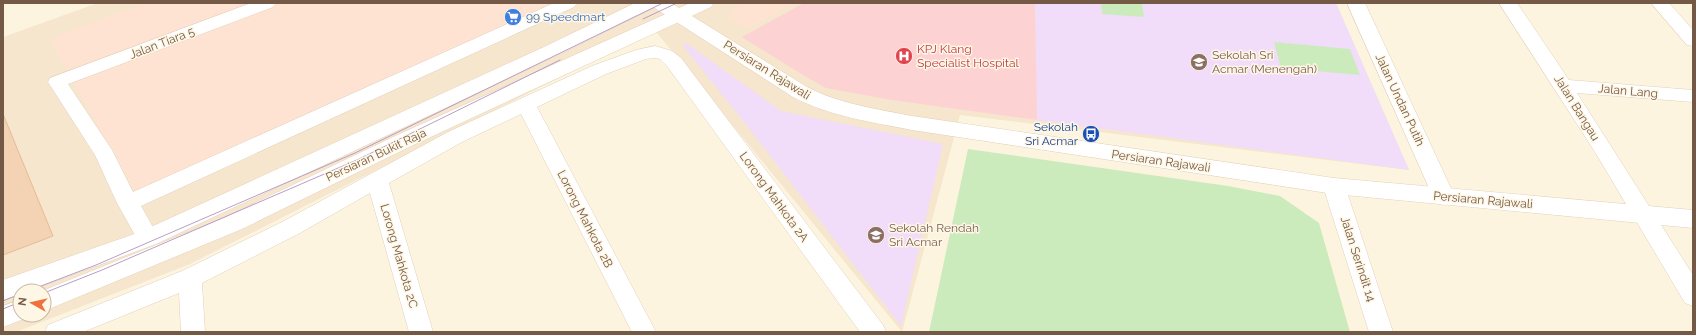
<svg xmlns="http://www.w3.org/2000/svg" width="1696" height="335" font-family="Raleway,sans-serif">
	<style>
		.residential { fill: #f5e6cd; fill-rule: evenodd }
		.commercial { fill: #fee3d2 }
		.education { fill: #f1dcf9 }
		.medical { fill: #fcd2d3 }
		.green { fill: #ccebbd }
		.building { fill: #f4d3b5; stroke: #e7bb95 }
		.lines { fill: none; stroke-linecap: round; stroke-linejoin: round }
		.minor-casing { stroke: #e1d0bb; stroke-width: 1 }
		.tertiary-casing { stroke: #e1d0bb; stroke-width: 1 }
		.secondary-casing { stroke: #e7d2b8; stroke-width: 1 }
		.minor { fill: #fff; fill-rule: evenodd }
		.tertiary { fill: #fff; fill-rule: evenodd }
		.secondary { fill: #fff; fill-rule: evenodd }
		.tram { stroke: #b79ec6; stroke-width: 1 }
		.labels { text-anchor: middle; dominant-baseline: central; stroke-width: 3; stroke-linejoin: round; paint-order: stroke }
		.shop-label { font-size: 12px; fill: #366cbe; stroke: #fff7e6; text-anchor: start }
		.street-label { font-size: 12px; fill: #745a46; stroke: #fff7e6 }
		.health-label { font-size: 12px; fill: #be3a42; stroke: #fff7e6; text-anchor: start }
		.education-label { font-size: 12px; fill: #785e54; stroke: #fff7e6; text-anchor: start }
		.transit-label { font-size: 12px; fill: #164399; stroke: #fff7e6; text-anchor: end }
	</style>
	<rect width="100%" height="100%" fill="#fdf4df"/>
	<!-- residential -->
	<path class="residential" d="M98,3h1238l73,167 -449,-55 -58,217 -249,-304 -11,8 -452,228 -174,68h-13v-295zM20,291h24v24h-24z"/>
	<!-- commercial -->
	<path class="commercial" d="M146,3h413l-422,192 -85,-151 4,-8z
		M742,3h53l-49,26 -17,-12 9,-12z"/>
	<!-- education -->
	<path class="education" d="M1035,3h301l73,167 -372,-50z
		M686,43l95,68 162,33 -42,182 -156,-203 -62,-77z"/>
	<!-- medical -->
	<path class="medical" d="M804,3h231l2,117 -145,-20 -66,-12 -23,-13 -61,-38z"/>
	<!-- green -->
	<path class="green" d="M1101,3h41l2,14 -42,-3z
		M1274,42l76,7 10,26 -79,-7z
		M968,149l260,37 52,10 39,27 31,109h-421z"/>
	<!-- building -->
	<path class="building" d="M3,114l50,122 -50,19z"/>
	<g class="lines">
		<defs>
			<path id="minor" d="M251,3h25l-3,4 -205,77 44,66 21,42 421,-189h23l-3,4 -433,199 18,32 -3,6 -8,2 -8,-2 -23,-41 -22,-48 -47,-73 2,-4z
				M1347,3h18l90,194 -3,6 -8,2 -8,-2 -3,-6z
				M1499,3h18l52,77 124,10v12l-116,-9 116,182v31l-8,-3 -90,-151z
				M1651,3h18l24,27v16l-6,-1z
				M655,46l17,5 9,7 202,267 3,7h-26l-193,-266 -7,-7 -5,-1 -9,1 -40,15 -69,33 119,225h-24l-111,-218 -59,28 -73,41 44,149h-24l-39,-139 -70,40 -98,50 3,49h-24l-2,-39 -96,39h-38l3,-7 134,-54 102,-50 164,-89 144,-66 44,-16z
				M1334,178l8,3 3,5 48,146h-24l-46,-146 3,-5z"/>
			<path id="tertiary" d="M650,3h21l136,84c32,17 70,22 105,29l422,62 359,32v18l-359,-34 -422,-64c-40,-8 -83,-14 -119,-33l-140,-90z"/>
			<path id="secondary" d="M635,3h23l-3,4 -97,48 -402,189 -128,47h-8v3l-17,6v-20l137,-48 404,-185z
				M690,3h24l-3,4 -302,140 -167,82 -198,82v-20h-2l184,-74 167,-80z
				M20,300v15h10l-1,2 -26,10v-21z"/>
		</defs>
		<!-- minor casing -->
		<use href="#minor" class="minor-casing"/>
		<!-- tertiary casing -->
		<use href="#tertiary" class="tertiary-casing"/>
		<!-- secondary casing -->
		<use href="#secondary" class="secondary-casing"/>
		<!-- minor -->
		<use href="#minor" class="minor"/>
		<!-- tertiary -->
		<use href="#tertiary" class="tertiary"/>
		<!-- secondary -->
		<use href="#secondary" class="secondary"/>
		<!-- tram -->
		<path class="tram" d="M643,19l34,-16
			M28,291l68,-26 259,-112 308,-150
			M44,293l58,-23 257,-111 201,-99
			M3,301l17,-7
			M3,309l17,-7"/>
	</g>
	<!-- icons -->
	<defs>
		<symbol id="supermarket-disc" viewBox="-11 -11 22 22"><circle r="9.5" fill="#3f7fe0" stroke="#fff7e6"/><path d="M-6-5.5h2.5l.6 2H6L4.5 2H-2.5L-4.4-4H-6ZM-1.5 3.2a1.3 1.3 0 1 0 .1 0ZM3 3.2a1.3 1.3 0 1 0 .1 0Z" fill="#fff"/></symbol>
		<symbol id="hospital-disc" viewBox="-11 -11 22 22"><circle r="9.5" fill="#e0444e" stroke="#fff7e6"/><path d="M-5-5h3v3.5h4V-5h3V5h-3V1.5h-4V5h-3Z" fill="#fff"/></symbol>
		<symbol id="school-disc" viewBox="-11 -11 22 22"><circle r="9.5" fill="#8d6e63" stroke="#fff7e6"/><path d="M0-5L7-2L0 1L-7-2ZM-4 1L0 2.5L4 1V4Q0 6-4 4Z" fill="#fff"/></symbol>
		<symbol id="bus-disc" viewBox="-11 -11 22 22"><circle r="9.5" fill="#1a4fb4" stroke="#fff7e6"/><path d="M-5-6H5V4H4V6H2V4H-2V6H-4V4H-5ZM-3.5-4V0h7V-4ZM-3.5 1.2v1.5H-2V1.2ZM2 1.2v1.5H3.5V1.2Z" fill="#fff"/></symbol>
	</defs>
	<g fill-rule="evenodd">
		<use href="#supermarket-disc" x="503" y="7" width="20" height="20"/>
		<use href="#hospital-disc" x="894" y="46" width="20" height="20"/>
		<use href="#school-disc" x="1189" y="52" width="20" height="20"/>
		<use href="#bus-disc" x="1081" y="124" width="20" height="20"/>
		<use href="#school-disc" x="866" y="225" width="20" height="20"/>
	</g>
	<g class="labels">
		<!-- shop labels -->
		<g class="shop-label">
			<text x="526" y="17">99 Speedmart</text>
		</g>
		<!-- street labels -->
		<g class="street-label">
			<text transform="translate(162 43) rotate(-21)">Jalan Tiara 5</text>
			<text transform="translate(767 70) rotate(32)">Persiaran Rajawali</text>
			<text transform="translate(1628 91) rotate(5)">Jalan Lang</text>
			<text transform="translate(1400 100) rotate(65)">Jalan Undan Putih</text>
			<text transform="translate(1577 108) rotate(58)">Jalan Bangau</text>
			<text transform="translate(376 155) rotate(-25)">Persiaran Bukit Raja</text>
			<text transform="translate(1161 161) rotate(8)">Persiaran Rajawali</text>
			<text transform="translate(774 197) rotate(54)">Lorong Mahkota 2A</text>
			<text transform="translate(1483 200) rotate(5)">Persiaran Rajawali</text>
			<text transform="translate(585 219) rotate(63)">Lorong Mahkota 2B</text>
			<text transform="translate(399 256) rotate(74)">Lorong Mahkota 2C</text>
			<text transform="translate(1358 259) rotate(72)">Jalan Serindit 14</text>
		</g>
		<!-- health labels -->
		<g class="health-label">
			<text x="917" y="49">KPJ Klang<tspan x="917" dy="14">Specialist Hospital</tspan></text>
		</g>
		<!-- education labels -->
		<g class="education-label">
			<text x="1212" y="55">Sekolah Sri<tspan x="1212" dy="14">Acmar (Menengah)</tspan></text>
			<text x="889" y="228">Sekolah Rendah<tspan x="889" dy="14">Sri Acmar</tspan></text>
		</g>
		<!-- transit labels -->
		<g class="transit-label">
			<text x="1078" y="127">Sekolah<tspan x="1078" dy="14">Sri Acmar</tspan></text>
		</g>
	</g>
	<!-- border -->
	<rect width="1696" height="335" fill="none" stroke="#745a46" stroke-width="8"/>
	<!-- north arrow -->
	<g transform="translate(32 303) rotate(278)"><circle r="19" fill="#fff7e6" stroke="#c7b8a6"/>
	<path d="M0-3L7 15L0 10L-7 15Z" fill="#ee723d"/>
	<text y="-6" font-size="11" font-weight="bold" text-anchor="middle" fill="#745a46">N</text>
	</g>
</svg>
